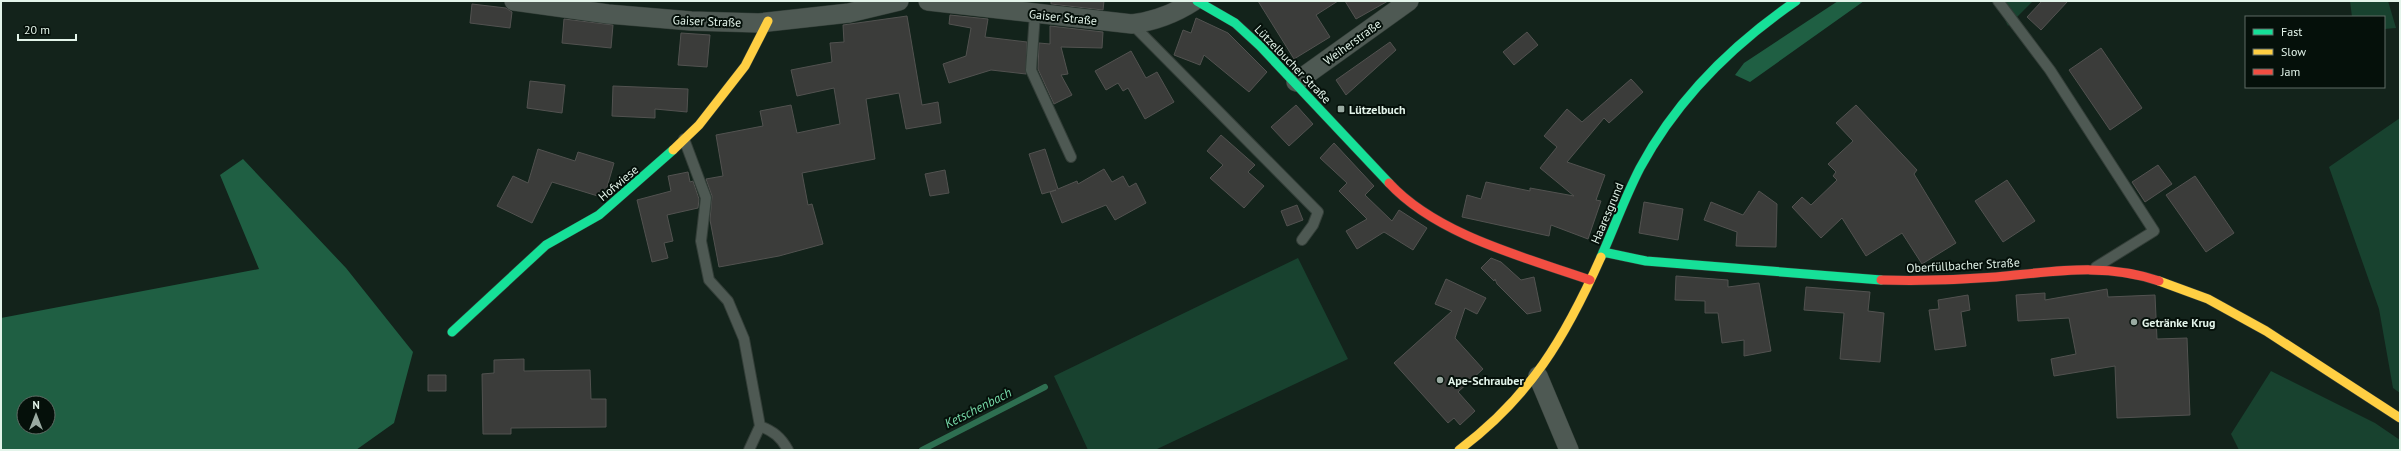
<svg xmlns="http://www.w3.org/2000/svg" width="2401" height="451" font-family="'PT Sans',sans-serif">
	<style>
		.green { fill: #18422f }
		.forest { fill: #1f5f43; fill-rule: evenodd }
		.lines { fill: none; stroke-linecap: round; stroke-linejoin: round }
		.stream { stroke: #2e6f51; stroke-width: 6 }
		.building { fill: #3b3c3a; stroke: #525250 }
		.lane-casing { stroke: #333e38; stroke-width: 12 }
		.street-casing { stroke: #333e38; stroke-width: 20 }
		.fast-casing { stroke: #333e38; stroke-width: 10 }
		.slow-casing { stroke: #333e38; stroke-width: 10 }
		.jam-casing { stroke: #333e38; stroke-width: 10 }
		.lane { stroke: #4e5953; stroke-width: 10 }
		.street { stroke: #4e5953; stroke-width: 19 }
		.fast { stroke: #16e098; stroke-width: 9 }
		.slow { stroke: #ffcf43; stroke-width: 9 }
		.jam { stroke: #f24e42; stroke-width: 9 }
		.poi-dot { fill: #9aaba2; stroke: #05100a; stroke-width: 1.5 }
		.labels { text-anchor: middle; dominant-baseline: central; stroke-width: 4; stroke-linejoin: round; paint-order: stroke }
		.street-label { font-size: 12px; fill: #e3f4ea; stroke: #05100a }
		.poi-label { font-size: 12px; font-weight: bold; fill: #e3f4ea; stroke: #05100a; text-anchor: start }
		.water-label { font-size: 13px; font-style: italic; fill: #77daa9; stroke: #05100a }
	</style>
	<rect width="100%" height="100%" fill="#13231b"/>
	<!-- green -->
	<path class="green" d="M1996,1h37l-25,25z
		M2350,1h38l8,27 -12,1v-12h-32z
		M2400,118v275l-7,-5 -14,-79 -50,-142z
		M1298,258l50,101 -193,91h-67l-34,-74z
		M2271,371l104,52 25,17v10h-161l-8,-16z"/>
	<!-- forest -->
	<path class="forest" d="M1838,1h26l-114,81 -15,-7 9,-12z
		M243,159l103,109 67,84 -19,71 -38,27h-355v-132l258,-49 -39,-94zM24,403h24v24h-24z"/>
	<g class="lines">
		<!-- stream -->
		<path class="stream" d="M922,450l123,-63"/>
	</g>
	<!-- building -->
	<path class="building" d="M1051,1h53l-1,9 -52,-6z
		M1258,1h80l-22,14 14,22 -36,22z
		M1345,1h43l-32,18z
		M2042,1h26l-27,29 -14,-13z
		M472,4l34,4 6,4 -2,16 -40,-5z
		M950,15l38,4 -3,18 42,5 -1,32 -35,-4 -42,13 -6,-19 23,-8 5,-28 -22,-4z
		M907,16l15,89 16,-3 3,21 -35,6 -7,-36 -33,6 9,60 -73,14 6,32 4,-1 11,40 -44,12 -60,11 -9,-47 2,-24 -6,-17 17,-3 -7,-41 47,-9 -3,-15 31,-6 6,28 43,-9 -6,-36 -37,8 -6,-26 41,-8 -2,-19 14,-1 -1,-17z
		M1196,18l32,15 39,39 -18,20 -45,-37 -4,10 -26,-10 9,-25 8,3z
		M564,19l49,6 -2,23 -49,-5z
		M1050,26l53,6 -1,16 -41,-1 7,27 -7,1 11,20 -18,9 -16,-35 1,-26 11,1z
		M1527,32l11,13 -24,20 -11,-13z
		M681,33l29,2 -3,32 -29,-2z
		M1390,42l6,8 -50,45 -10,-15z
		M2101,48l41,60 -32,22 -41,-60z
		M1131,51l15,27 11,-6 17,30 -29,17 -17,-31 -5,3 -5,-8 -12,7 -11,-19z
		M1631,79l12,13 -34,31 -5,-5 -37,44 38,13 -9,25 5,1 -13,38 -37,-14 -2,11 -87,-19 5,-22 14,4 5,-17 44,9v-3l44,8 -34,-28 17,-21 -13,-11 23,-27 15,13z
		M530,81l35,4 -3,28 -35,-5z
		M613,86l75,3 -1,23 -32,-3v9l-43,-2z
		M1296,105l17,19 -24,22 -18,-19z
		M1856,105l61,65 -3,4 42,69 -34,21 -20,-31 -36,23 -24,-38 -21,20 -29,-31 10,-10 9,8 26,-25 -4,-4 3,-4 -8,-8 25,-23 -17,-18z
		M1221,135l34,30 -7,7 16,14 -20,22 -34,-30 13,-13 -16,-14z
		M1334,143l40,43 -9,9 27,26 7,-11 28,18 -14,22 -29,-18 -27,17 -11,-18 21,-12 -28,-28 8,-8 -27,-25z
		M538,149l37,12 3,-9 36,11 -9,31 -4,3 -49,-15 -20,41 -35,-17 16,-30 15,7z
		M1045,149l13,40 19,-8 1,3 26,-15 8,13 11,-6 6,11 7,-4 10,20 -31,17 -9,-15 -44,18 -12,-31 6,-2 -14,4 -13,-40z
		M2158,165l14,19 -27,18 -13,-20z
		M945,170l4,23 -19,3 -5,-22z
		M688,172l2,10 3,-1 6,18 -1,9 -31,7 6,26 -9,2 4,15 -16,4 -15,-62 34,-9 -3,-15z
		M2195,176l39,57 -28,19 -40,-57z
		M2007,180l28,41 -32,21 -28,-41z
		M1759,191l18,13 -1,43 -40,-1 1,-14 -33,-12 7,-18 32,13z
		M1644,202l39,7 -5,31 -39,-7z
		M1297,205l6,15 -16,6 -6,-15z
		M1491,258l10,4 20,18 13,-3 7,34 -14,3 -30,-30 -2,-5 -1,2 -13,-13z
		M1676,276l52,4v7l31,-4 12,68 -27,5v-16l-22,3 -4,-30h-13v-12l-30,-1z
		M1446,279l40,19 -9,16 -12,-6 -10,30 28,31 -25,23 17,19 -15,14 -6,-7 -6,5 -54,-60 58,-52 -17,-7z
		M1806,287l64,5 -2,19 16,2 -4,49 -40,-3 4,-46 -40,-3z
		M2107,289l1,8 47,-2 2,44 30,-1 3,77 -73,3 -2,-52 -61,10 -3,-17 25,-5 -7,-36 -51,3 -2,-26 29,-2v7z
		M1968,295l2,15 -9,2 5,34 -31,4 -6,-40 10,-1 -1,-9z
		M524,359v12l66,-1 1,29h15v28l-95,1v6h-28l-1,-60 12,-1v-13z
		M428,375h18v16h-18z"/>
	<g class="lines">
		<defs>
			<path id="lane" d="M1998,1l52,69 104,161 -58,36
				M1035,14l-4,56 40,87
				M1132,24l186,188 -5,13 -11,15
				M684,139l22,59 -5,43 8,39 19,21 16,38 16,87 -11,24
				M760,426c13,5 21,11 28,24"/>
			<path id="street" d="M514,1l94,13 83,7 68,2 90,-10 50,-12
				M928,1l204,23c24,-3 42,-10 62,-23
				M1296,82l113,-81
				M1538,376l31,74"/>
			<path id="fast" d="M1197,1l38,22 25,23 129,137
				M1603,252l43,9 235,19
				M1601,257c13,-29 24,-60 39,-89 37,-69 92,-123 156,-167
				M452,332l94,-87 53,-30 74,-65"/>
			<path id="slow" d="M673,150l26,-25 46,-59 23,-45
				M2159,281l49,18 58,32 134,87
				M1459,450c71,-53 106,-112 142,-193"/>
			<path id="jam" d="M1389,183c48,52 135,74 201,97
				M1881,280c38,1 77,0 115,-3 55,-5 109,-15 163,4"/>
		</defs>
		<!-- lane casing -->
		<use href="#lane" class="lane-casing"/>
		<!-- street casing -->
		<use href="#street" class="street-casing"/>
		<!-- fast casing -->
		<use href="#fast" class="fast-casing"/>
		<!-- slow casing -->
		<use href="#slow" class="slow-casing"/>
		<!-- jam casing -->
		<use href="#jam" class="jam-casing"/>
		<!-- lane -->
		<use href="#lane" class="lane"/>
		<!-- street -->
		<use href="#street" class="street"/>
		<!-- fast -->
		<use href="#fast" class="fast"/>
		<!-- slow -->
		<use href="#slow" class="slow"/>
		<!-- jam -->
		<use href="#jam" class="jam"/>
	</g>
	<!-- markers -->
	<g class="poi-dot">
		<rect x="1337" y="105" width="8" height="8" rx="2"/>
		<circle cx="2134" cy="322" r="4"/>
		<circle cx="1440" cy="380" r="4"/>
	</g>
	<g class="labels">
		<!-- street labels -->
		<g class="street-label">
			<text transform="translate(1063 17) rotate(6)">Gaiser Straße</text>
			<text transform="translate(707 21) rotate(2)">Gaiser Straße</text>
			<text transform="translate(1352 42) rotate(-36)">Weiherstraße</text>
			<text transform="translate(1293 64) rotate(46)">Lützelbucher Straße</text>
			<text transform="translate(618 183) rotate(-40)">Hofwiese</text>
			<text transform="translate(1607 213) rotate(-67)">Haaresgrund</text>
			<text transform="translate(1963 265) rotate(-3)">Oberfüllbacher Straße</text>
		</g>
		<!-- poi labels -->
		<g class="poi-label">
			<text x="1349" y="109">Lützelbuch</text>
			<text x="2142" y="322">Getränke Krug</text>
			<text x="1448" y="380">Ape-Schrauber</text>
		</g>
		<!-- water labels -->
		<g class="water-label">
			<text transform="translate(978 408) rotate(-27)">Ketschenbach</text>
		</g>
	</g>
	<!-- border -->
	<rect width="2401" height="451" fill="none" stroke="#e3f4ea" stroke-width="4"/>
	<!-- legend -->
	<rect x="2245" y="16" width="140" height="72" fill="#05100a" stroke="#5e6b64"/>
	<rect x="2253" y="29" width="20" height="6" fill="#16e098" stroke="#5e6b64"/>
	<text x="2281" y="36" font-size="12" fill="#e3f4ea">Fast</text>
	<rect x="2253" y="49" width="20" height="6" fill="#ffcf43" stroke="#5e6b64"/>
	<text x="2281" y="56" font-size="12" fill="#e3f4ea">Slow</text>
	<rect x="2253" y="69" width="20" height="6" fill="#f24e42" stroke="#5e6b64"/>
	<text x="2281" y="76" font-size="12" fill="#e3f4ea">Jam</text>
	<!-- north arrow -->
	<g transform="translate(36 415)"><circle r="19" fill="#05100a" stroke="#5e6b64"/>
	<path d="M0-3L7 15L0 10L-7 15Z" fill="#9aaba2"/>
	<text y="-6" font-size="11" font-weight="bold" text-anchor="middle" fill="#e3f4ea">N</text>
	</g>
	<!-- scale -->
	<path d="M18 34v6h58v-6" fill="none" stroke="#e3f4ea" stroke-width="2"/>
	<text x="24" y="34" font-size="12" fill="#e3f4ea" stroke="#05100a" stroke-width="3" paint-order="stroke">20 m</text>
</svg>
